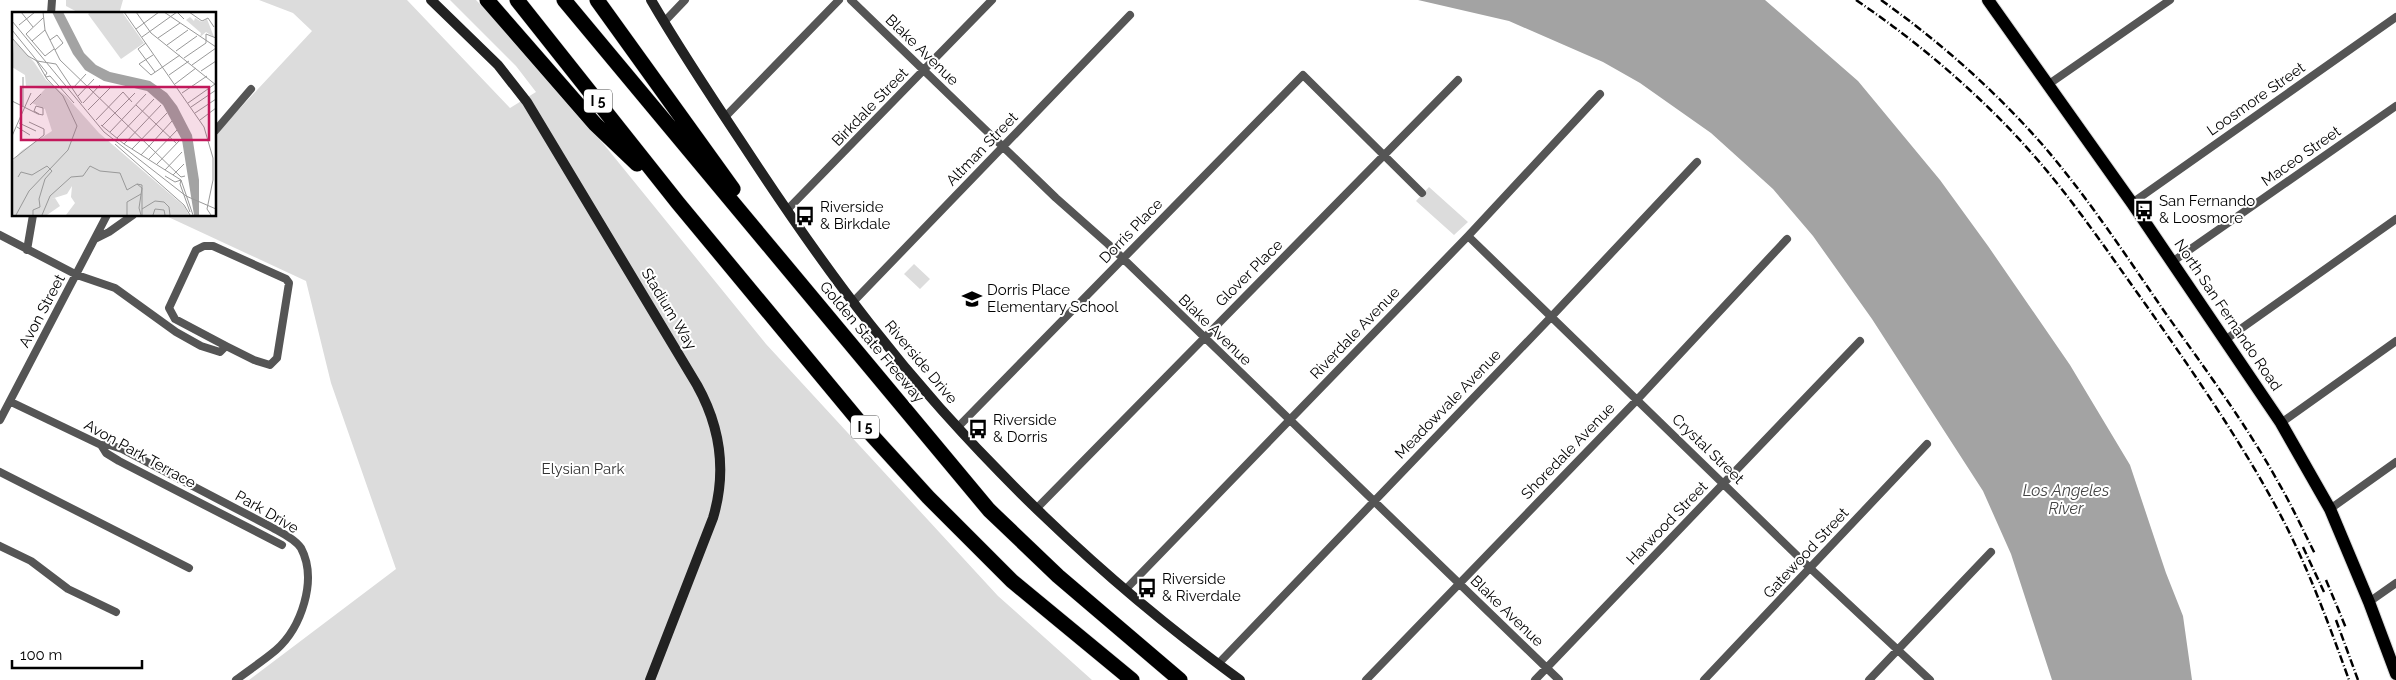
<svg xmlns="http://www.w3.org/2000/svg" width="2396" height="680" font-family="Raleway,sans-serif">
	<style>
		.green { fill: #dcdcdc }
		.water { fill: #a3a3a3 }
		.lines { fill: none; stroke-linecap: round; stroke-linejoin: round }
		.primary-casing { stroke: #dbdbdb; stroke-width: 14 }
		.highway-casing { stroke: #dbdbdb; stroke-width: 16 }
		.street { stroke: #555; stroke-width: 8 }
		.secondary { stroke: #222; stroke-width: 10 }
		.primary { stroke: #000; stroke-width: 12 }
		.highway { stroke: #000; stroke-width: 15 }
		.rail { stroke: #000; stroke-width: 2.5; stroke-dasharray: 8 2.5 1 2.5; stroke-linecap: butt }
		.labels { text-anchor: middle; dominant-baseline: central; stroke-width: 4; stroke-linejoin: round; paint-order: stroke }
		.shield { fill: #fff; stroke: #4c4c4c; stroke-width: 1 }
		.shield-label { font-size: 14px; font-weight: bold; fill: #000 }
		.street-label { font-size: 15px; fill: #000; stroke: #fff }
		.poi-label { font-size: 15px; fill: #000; stroke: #fff; text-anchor: start }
		.park-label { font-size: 15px; fill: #333; stroke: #fff }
		.water-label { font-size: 16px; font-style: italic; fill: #444; stroke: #fff }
		.inset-road { fill: none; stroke: #999; stroke-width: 1 }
		.view { fill: #c2185b; fill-opacity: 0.15; stroke: #c2185b; stroke-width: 2.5 }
		.inset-edge { fill: none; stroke: #000; stroke-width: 2.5 }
	</style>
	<rect width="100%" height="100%" fill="#fff"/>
	<!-- green -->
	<path class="green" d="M66,0h57l-4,14h-38l-15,-8z
		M259,0h148l103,108 26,-16 -20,-26 -66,-66h26l43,44 61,71 186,229 232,252 94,84h-843l147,-111 -65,-186 -25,-102 -142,-66h51v-80l97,-104 -19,-18z
		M1429,187l39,35 -14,13 -38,-34z
		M914,264l16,15 -10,10 -16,-15z"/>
	<!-- water -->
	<path class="water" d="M1418,0h347l93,81 82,99 48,66 82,119 60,100 36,108 17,43 9,64h-140l-41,-126 -28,-63 -111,-172 -59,-83 -40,-47 -62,-56 -71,-50 -37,-21 -94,-41z"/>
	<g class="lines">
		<defs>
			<path id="primary" d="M1988,0l144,203 149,220 49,86 39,93 27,72"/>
			<path id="highway" d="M487,0l108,124 42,40
				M517,0l161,203 180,217 70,77 84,84 120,99
				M564,0l425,510 69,66 122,104
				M597,0l136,189"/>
		</defs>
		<!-- primary casing -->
		<use href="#primary" class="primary-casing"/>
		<!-- highway casing -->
		<use href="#highway" class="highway-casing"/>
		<!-- street -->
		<path class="street" d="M851,0l205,198 52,46 451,436
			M51,14l1,-14
			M664,22l21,-22
			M2049,84l121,-84
			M725,117l114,-117
			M215,131l36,-42
			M2132,203l264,-186
			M787,210l205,-210
			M0,235l77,40 38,13 61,44 25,14 19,6 6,-6 28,14 16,5 7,-7 12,-75 -3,-4 -73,-33h-9l-8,4 -27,58 6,11 51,27
			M1468,236l343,333 119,111
			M95,239l14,-7 24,-17
			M27,250l6,-35
			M2172,262l224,-156
			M853,302l277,-287
			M2225,340l171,-121
			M11,402l90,43 5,8 13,8 163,84
			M0,420l107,-205
			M2281,423l115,-82
			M958,427l345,-352 119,118
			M101,445h9l12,4 151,79c9,5 22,11 28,20 17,32 0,80 -25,102 -13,11 -27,20 -40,30
			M0,472l189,96
			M1038,507l420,-427
			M2330,509l66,-47
			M0,546l31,15 37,28 48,23
			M1126,589l342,-353 132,-142
			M2369,602l27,-19
			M1218,664l334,-348 145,-154
			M1366,680l269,-278 152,-163
			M1535,680l325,-339
			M1704,680l223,-236
			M1869,680l122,-128"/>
		<!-- secondary -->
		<path class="secondary" d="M431,0l67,65 29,37 170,283c24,43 30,86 16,133l-63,162
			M651,0c29,50 61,98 93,146 40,61 81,121 126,178 104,133 233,257 370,356"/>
		<!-- primary -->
		<use href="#primary" class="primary"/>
		<!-- highway -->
		<use href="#highway" class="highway"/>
		<!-- rail -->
		<path class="rail" d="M1856,0c66,45 127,97 180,158 40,46 74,97 110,147 45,64 90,129 128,198 31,56 53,116 75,177
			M1881,0c58,41 112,89 160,143 45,52 84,111 123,168 39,55 80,110 113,169 14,24 26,50 38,74
			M2303,547l21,45
			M2326,580l20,48
			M2336,620l22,60"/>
	</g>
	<!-- icons -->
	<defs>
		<symbol id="bus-bare" viewBox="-9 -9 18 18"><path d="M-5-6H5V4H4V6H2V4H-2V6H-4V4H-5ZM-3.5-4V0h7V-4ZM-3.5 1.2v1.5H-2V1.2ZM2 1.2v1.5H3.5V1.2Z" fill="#000" stroke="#fff" stroke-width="2.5" paint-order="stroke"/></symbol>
		<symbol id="school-bare" viewBox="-9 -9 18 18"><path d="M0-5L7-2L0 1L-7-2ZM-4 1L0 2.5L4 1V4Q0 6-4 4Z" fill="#000" stroke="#fff" stroke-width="2.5" paint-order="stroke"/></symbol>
	</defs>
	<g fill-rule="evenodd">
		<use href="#bus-bare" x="2130" y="196" width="28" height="28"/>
		<use href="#bus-bare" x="791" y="202" width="28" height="28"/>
		<use href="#school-bare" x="958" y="285" width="28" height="28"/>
		<use href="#bus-bare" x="964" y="415" width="28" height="28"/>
		<use href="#bus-bare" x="1133" y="574" width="28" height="28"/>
	</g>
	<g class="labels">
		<!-- shield labels -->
		<g class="shield">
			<rect x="584" y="89.5" width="28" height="23" rx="4"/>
			<rect x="851" y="415.5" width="28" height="23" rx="4"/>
		</g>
		<g class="shield-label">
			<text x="598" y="101">I 5</text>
			<text x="865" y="427">I 5</text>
		</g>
		<!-- street labels -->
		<g class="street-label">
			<text transform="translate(922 50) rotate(44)">Blake Avenue</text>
			<text transform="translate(2256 99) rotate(-35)">Loosmore Street</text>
			<text transform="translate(870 107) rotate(-46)">Birkdale Street</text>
			<text transform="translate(982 149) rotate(-46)">Altman Street</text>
			<text transform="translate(2301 156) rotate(-35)">Maceo Street</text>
			<text transform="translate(1131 231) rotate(-46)">Dorris Place</text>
			<text transform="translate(1249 273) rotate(-45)">Glover Place</text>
			<text transform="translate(669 309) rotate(59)">Stadium Way</text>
			<text transform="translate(42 311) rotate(-62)">Avon Street</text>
			<text transform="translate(2228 315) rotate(56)">North San Fernando Road</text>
			<text transform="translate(1215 330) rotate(44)">Blake Avenue</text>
			<text transform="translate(1355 333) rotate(-46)">Riverdale Avenue</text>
			<text transform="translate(872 342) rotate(50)">Golden State Freeway</text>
			<text transform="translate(921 362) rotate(50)">Riverside Drive</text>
			<text transform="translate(1448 404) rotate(-46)">Meadowvale Avenue</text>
			<text transform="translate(1708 449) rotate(44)">Crystal Street</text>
			<text transform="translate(1568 451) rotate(-46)">Shoredale Avenue</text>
			<text transform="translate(140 454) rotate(29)">Avon Park Terrace</text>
			<text transform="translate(267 512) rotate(30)">Park Drive</text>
			<text transform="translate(1667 523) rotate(-46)">Harwood Street</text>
			<text transform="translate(1806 553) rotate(-47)">Gatewood Street</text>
			<text transform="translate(1507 611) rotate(44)">Blake Avenue</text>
		</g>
		<!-- poi labels -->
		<g class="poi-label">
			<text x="2159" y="201">San Fernando<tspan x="2159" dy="17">&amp; Loosmore</tspan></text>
			<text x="820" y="207">Riverside<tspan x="820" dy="17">&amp; Birkdale</tspan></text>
			<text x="987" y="290">Dorris Place<tspan x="987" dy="17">Elementary School</tspan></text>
			<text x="993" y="420">Riverside<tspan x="993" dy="17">&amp; Dorris</tspan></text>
			<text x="1162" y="579">Riverside<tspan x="1162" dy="17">&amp; Riverdale</tspan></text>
		</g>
		<!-- park labels -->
		<g class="park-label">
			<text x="583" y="469">Elysian Park</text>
		</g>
		<!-- water labels -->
		<g class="water-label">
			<text x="2066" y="490">Los Angeles<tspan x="2066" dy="18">River</tspan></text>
		</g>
	</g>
	<!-- overview -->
	<g transform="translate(12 12)">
		<rect width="204" height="204" fill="#fff"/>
		<path d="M79,0h31l22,31 -23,16 -33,-45zM178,5l4,4 1,-3 7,4 5,-3 7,18 -8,-5 -6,5 1,-4 -15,-13zM2,29l20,21 12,18 20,16 33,37 85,73 5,9h-123l9,-12 -4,-6 1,-11 -5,8 -16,5 4,-1 5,8 -13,9h-35v-53l9,-11 31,-20 -7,-22 -13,-6 13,-14 -19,-2 -1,-12 -13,-8z" fill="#dcdcdc"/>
		<path d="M40,0h11l21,41 12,12 14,7 40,9 17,12 10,13 15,29 7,45v35h-5l-12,-75 -19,-35 -16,-14 -43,-10 -19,-11 -12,-16z" fill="#a3a3a3"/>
		<path class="inset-road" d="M9,0l12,15M31,0l2,18 15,30 121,117 4,-1M112,0l80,115 9,31v22l-6,29 4,6M124,0l15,21 65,52M152,0l52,35M177,0l13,9 6,-3 6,9M31,6l-17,16 19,22 9,-7M0,9l92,111 82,64 30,13M7,13l16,-13M124,17l23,-17M0,18l35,43 -2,3M130,25l35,-25 7,7M0,26l16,18 9,5M146,26l22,-15M38,28l7,-5 6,8 -8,7M20,29l13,-11M134,31l-8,6 17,23M155,33l21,-15M164,39l21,-15M141,43l-14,9 12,11 29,-20M172,46l22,-15v-9l10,4M25,49l19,3 26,39M180,53l24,-17M189,59l15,-10M157,63l20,-14M34,65l4,-1 24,27M163,72l21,-16M61,76l13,-14M170,81l25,-17M66,84l16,-17M0,89l26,13 5,1v-7l-7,-2 -2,5 5,3M71,91l17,-18M176,91l27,-19M18,93l11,-11M124,93l41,39M11,94v-29M179,95l25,-17M76,98l22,-22M183,101l21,-14M84,108l27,-28 9,10M188,108l16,-12M7,111l17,8M89,113l23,19 57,36 12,35M90,114l33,-33M5,115l13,8M98,120l36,-38M0,124l19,-43M105,126l37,-39M103,132l69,61 6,10M112,132l37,-39M120,137l35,-36M129,143l31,-34M137,147l28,-29M0,148l32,-25v-6l-15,-7M145,152l23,-24M153,158l17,-18M161,163l11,-11M153,164l10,6 6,-2 -1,4 10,28M6,165l3,-5 11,3 15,-9 5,5 -7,8 -6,20 1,8 -7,3v5M125,172l5,4 -3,20 2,7M130,197l13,-8 9,1 5,5 1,8M4,203l13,-24 39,-41 9,-24 -14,-30 -16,-17 -11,-19M30,203l8,-19 21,-19 12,-1 7,-10 10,5 20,2 7,17 10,-6 5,1v30M115,203v-13l14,-8M141,203l2,-6 9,1 1,5"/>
		<path class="view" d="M9,75h188v53h-188z"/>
		<rect width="204" height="204" class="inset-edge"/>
	</g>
	<!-- scale -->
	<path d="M12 660v8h130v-8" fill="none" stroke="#000000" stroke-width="2.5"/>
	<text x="20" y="660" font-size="15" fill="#000000" stroke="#ffffff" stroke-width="4" paint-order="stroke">100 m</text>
</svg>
